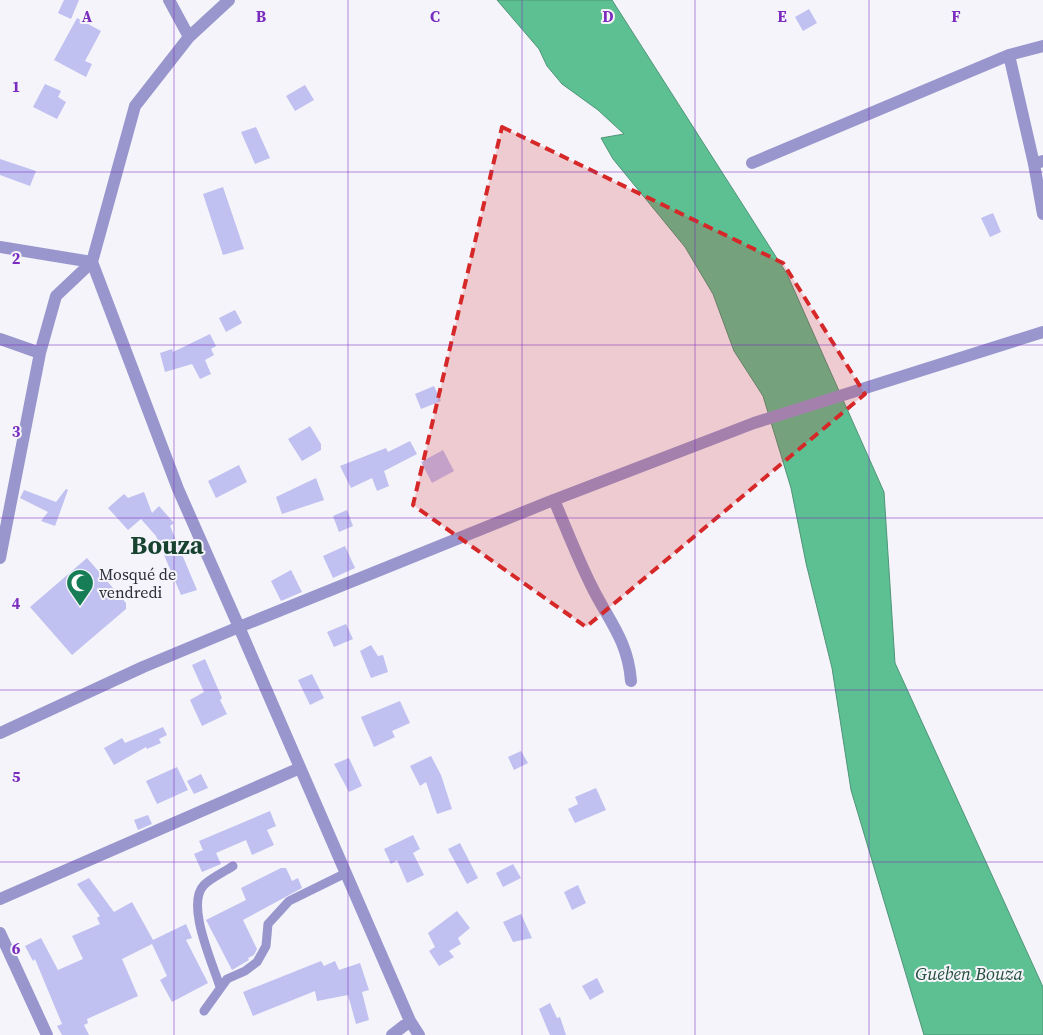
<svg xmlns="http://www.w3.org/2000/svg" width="1043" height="1035" font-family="'Source Serif 4',serif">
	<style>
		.water { fill: #5dc092; stroke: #4f9478 }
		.building { fill: #c0c0f1 }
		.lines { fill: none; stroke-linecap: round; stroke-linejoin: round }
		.service { stroke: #9896cd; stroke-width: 9 }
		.minor { stroke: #9896cd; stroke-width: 12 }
		.tertiary { stroke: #9896cd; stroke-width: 12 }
		.marked { fill: #d62828; fill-opacity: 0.2; stroke: #d62828; stroke-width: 4; stroke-dasharray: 10 6; stroke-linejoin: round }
		.grid { fill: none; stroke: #7b2cbf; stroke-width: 1; stroke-opacity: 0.55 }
		.labels { text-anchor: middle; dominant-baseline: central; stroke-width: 4; stroke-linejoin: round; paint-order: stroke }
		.poi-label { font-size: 16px; fill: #2e2e3a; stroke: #f4f4fa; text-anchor: start }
		.water-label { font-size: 18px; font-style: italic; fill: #244e3b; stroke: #f4f4fa }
		.town-label { font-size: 26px; font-weight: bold; fill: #16422f; stroke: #f4f4fa }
		.grid-label { font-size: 16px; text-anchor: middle; font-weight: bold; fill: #7b2cbf; stroke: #f4f4fa; stroke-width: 4; stroke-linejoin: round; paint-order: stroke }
	</style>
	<rect width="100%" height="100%" fill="#f4f4fa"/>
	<!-- water -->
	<path class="water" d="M497,0h115l175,274 97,218 11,171 148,324v48h-119l-73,-245 -19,-122 -26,-105 -15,-75 -28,-92 -29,-45 -21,-57 -28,-47 -72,-88 -12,-21 23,-4 -26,-24 -36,-26 -15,-18 -8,-17z"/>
	<!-- building -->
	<path class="building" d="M64,0h15l-8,19 -13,-6z
		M809,9l8,14 -14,8 -8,-14z
		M77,18l24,13 -16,30 7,3 -6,13 -32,-17z
		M45,84l16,7 -3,6 8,5 -9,17 -24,-12z
		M305,85l9,15 -19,11 -9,-15z
		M256,127l14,31 -15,6 -14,-32z
		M0,159l36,12 -6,15 -30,-11z
		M223,187l21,62 -21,6 -20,-61z
		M993,213l8,19 -11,5 -9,-19z
		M235,310l7,13 -16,9 -7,-14z
		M210,334l6,12 -5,3 3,6 -9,5 6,14 -11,5 -8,-15 -27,8 -5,-19 12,-4 1,3z
		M434,386l7,15 -20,8 -6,-15z
		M310,426l11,18v6l-19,11 -14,-22z
		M410,441l7,13 -33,17 5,15 -12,5 -5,-13 -21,10 -11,-22 46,-18 2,4z
		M443,450l11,21 -22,12 -11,-21z
		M239,465l8,17 -31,16 -8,-17z
		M316,478l8,22 -42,14 -6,-17z
		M66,489l2,1 -13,36 -14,-5 7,-9 -28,-14 4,-8 32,12z
		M144,492l8,21 7,-7 15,17 -4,3 27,64 -16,5 -25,-59 -15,-17 -13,11 -20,-22 16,-14 4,4z
		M347,510l6,16 -14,6 -6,-16z
		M345,546l10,22 -22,10 -10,-22z
		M87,558l39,45v6l-54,46 -42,-48z
		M291,570l11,22 -21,9 -10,-20z
		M346,624l7,15 -19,8 -7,-15z
		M371,645l7,11 5,-1 5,17 -17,6 -11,-27z
		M205,659l17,39 -2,2 7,14 -25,12 -12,-26 14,-8 -12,-27z
		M312,674l12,24 -14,7 -12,-25z
		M400,701l10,22 -18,8 3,6 -21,10 -13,-30z
		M163,727l4,8 -8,4 2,4 -14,6 -1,-2 -32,18 -10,-17 18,-10 3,5z
		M521,751l7,12 -14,7 -6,-13z
		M431,756l10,19 11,34 -15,5 -11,-32 -6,4 -10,-20z
		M349,758l13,28 -13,6 -15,-28z
		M177,767l11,23 -31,14 -11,-23z
		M201,774l7,14 -14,6 -7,-13z
		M596,788l10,22 -31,13 -7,-14 10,-5 -3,-7z
		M270,811l6,15 -9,4 7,15 -22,10 -6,-15 -30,13 5,11 -19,8 -8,-18 9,-4 -4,-9z
		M148,815l4,9 -14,6 -4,-10z
		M413,835l7,14 -7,4 11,22 -17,8 -10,-23 -6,4 -7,-15z
		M460,843l18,35 -11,6 -19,-35z
		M513,864l8,14 -18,9 -7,-14z
		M281,868h5l6,13 6,-3 4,10 -59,32 14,29 -3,6 -6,3 1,2 -17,10 -26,-50 40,-20 -5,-12z
		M89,878l25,34 18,-10 21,38 33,-16 6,14 -6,2 22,43 -36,19 -12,-22 7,-4 -15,-32 -30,15 16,37 -51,23 1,4 -4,2 5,10h-27l-5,-9 5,-2 -27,-65 -2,2 -8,-15 16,-8 17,32 25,-11 -11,-23 28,-12 -3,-6 3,-2 -23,-32z
		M578,885l8,18 -14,7 -8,-18z
		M457,911l13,17 -12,10 3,6 -12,7 5,6 -15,9 -10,-15 6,-4 -7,-14z
		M521,914l11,24 -19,4 -10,-20z
		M321,961l3,5 11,-5 4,9 21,-7 9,27 -7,2 7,28 -13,4 -8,-29 -31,6 -2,-10 -62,25 -10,-24z
		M597,978l7,14 -14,8 -8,-14z
		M550,1003l7,15 3,-1 6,18h-16l-11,-26z"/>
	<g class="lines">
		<!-- service -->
		<path class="service" d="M220,987c-7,-23 -35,-83 -16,-102 7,-7 20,-13 29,-19
			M204,1011l23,-32 18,-8 12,-9 9,-16 2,-22 21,-23 57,-28"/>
		<!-- minor -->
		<path class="minor" d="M1043,161l-9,3 9,50
			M752,163l257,-108
			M1034,164l-25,-109 34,-9
			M0,247l92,15
			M0,339l40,14
			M554,500c12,28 23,57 37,85 17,35 37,55 40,96
			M0,558l40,-205 16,-57 36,-34
			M0,733l143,-66 96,-40 171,394 9,14
			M0,899l300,-131
			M0,933l47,102
			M392,1035l18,-14"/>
		<!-- tertiary -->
		<path class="tertiary" d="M169,0l20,37 40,-37
			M189,37l-54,69 -43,156 86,227 61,138 307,-124 208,-80 289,-91"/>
	</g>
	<!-- marked area -->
	<path class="marked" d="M502,127l281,136 82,131 -279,233 -173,-122z"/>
	<!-- grid -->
	<path class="grid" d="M174,0v1035M348,0v1035M522,0v1035M695,0v1035M869,0v1035M0,172h1043M0,345h1043M0,518h1043M0,690h1043M0,862h1043"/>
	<!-- icons -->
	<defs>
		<symbol id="mosque-pin" viewBox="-11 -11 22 30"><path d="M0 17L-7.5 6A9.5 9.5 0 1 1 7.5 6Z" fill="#177d56" stroke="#f4f4fa"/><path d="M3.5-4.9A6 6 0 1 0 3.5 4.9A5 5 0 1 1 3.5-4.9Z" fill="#fff"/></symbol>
	</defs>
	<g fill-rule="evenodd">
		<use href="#mosque-pin" x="64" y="567" width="32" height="43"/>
	</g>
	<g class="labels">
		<!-- poi labels -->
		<g class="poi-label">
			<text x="99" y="574">Mosqué de<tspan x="99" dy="18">vendredi</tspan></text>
		</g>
		<!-- water labels -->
		<g class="water-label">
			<text x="969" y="973">Gueben Bouza</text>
		</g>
		<!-- town labels -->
		<g class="town-label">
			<text x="167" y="545">Bouza</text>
		</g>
	</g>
	<g class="grid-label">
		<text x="87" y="22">A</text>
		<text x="261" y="22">B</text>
		<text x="435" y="22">C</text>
		<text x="608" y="22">D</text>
		<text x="782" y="22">E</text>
		<text x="956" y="22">F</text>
		<text x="16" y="92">1</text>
		<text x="16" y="264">2</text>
		<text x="16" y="437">3</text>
		<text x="16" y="609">4</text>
		<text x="16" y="782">5</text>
		<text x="16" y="954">6</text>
	</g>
</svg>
